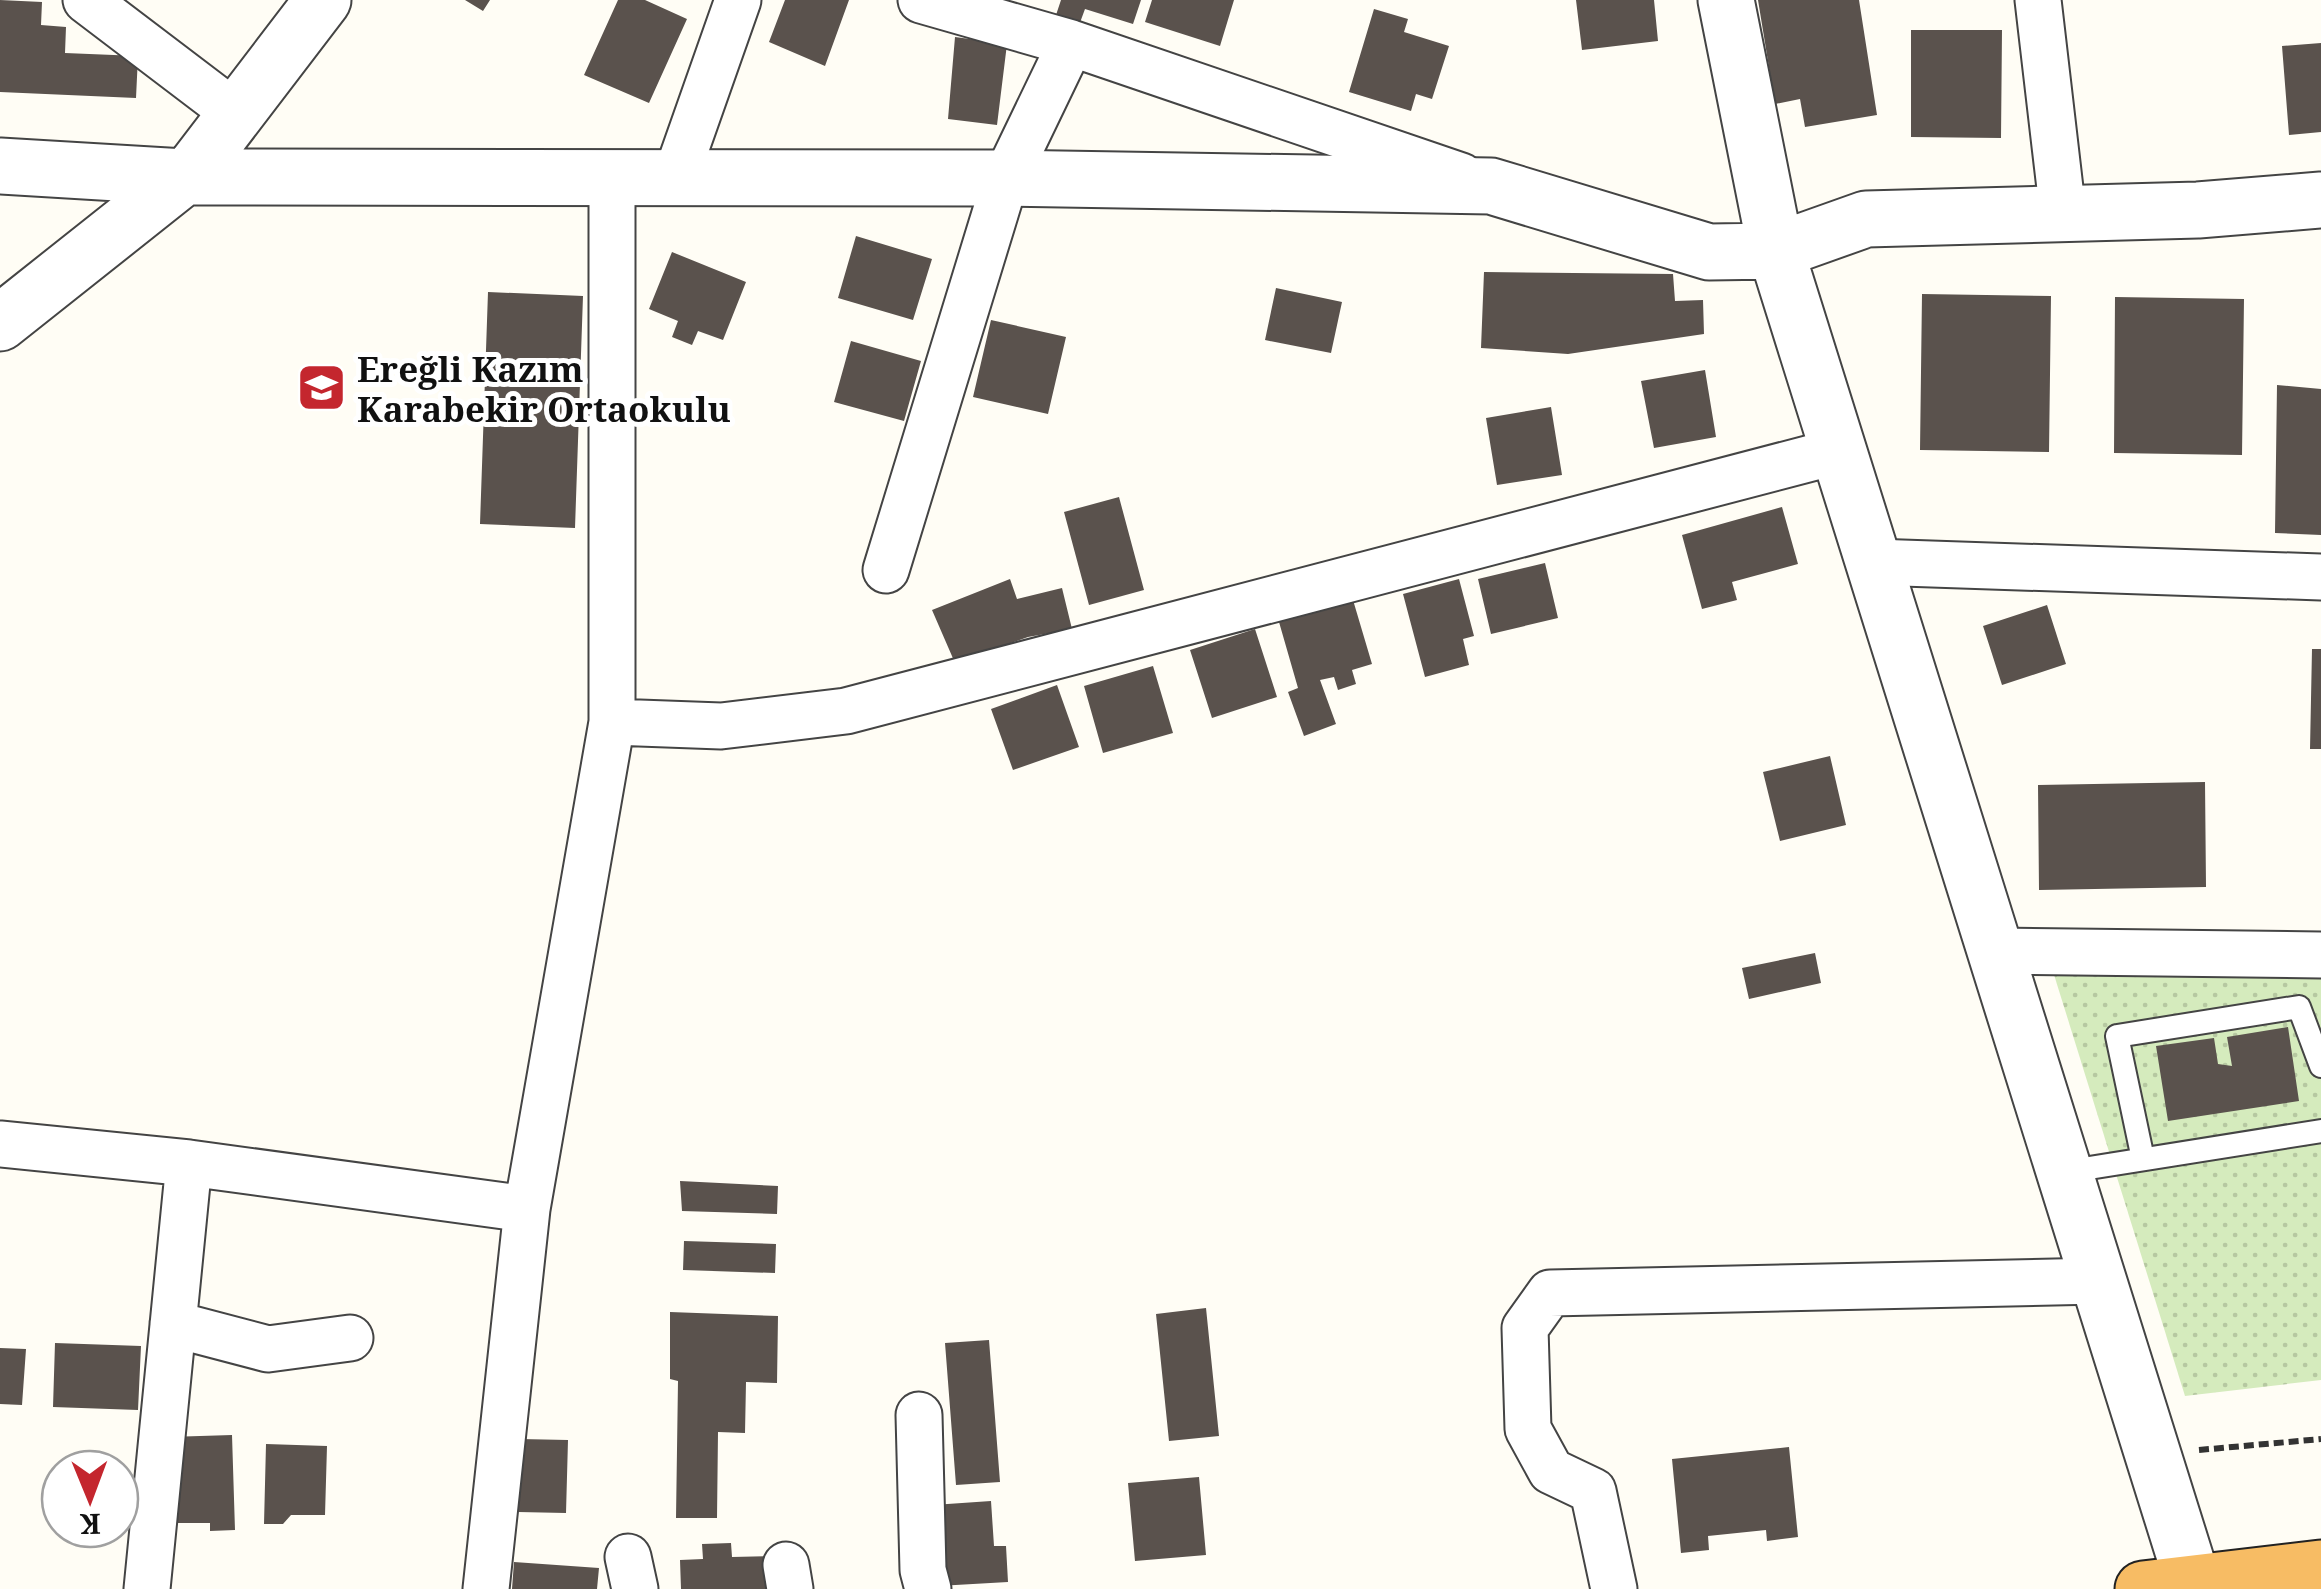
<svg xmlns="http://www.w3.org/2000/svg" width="2321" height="1589" font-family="'Noto Serif',serif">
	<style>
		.grass { fill: url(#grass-dots) }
		.building { fill: #5a524d }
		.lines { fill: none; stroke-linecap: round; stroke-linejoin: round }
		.service-casing { stroke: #444; stroke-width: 26 }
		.minor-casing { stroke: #444; stroke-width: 49 }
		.tertiary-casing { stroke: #444; stroke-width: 59 }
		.trunk-casing { stroke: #222; stroke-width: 59 }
		.path { stroke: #333; stroke-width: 6; stroke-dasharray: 10 5; stroke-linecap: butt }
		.service { stroke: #fff; stroke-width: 22 }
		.minor { stroke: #fff; stroke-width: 45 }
		.tertiary { stroke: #fff; stroke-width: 55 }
		.trunk { stroke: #f7bc64; stroke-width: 55 }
		.labels { text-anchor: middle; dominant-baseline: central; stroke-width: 10; stroke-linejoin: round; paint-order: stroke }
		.poi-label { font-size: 35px; font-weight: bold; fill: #111; stroke: #fff; text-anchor: start }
	</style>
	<defs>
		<pattern id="grass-dots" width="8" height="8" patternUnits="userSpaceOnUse" patternTransform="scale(2.5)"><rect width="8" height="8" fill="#d5ebbd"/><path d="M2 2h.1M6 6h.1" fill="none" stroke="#b6c8a1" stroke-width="1.8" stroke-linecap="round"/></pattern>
	</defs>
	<rect width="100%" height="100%" fill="#fffdf5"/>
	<!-- grass -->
	<path class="grass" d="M2051,965l270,1v414l-136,16z"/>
	<!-- building -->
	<path class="building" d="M0,0l42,2 -1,23 25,2 -1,26 73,3 -2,42 -136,-6z
		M465,0h25l-7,11z
		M618,0h27l42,19 -38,84 -65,-28z
		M785,0h64l-24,66 -56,-24z
		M1061,0h80l-8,24 -48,-15 -7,19 -24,-7z
		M1152,0h82l-14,46 -75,-24z
		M1576,0h78l4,41 -76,9z
		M1758,0h101l18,115 -72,12 -5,-28 -25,5z
		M1374,9l34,10 -4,13 45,14 -17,53 -16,-5 -5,17 -62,-19z
		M1911,30h91l-1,108 -90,-1z
		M955,37l52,7 -10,81 -49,-6z
		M2321,43v89l-32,3 -7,-89z
		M856,236l76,23 -19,61 -75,-22z
		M672,252l74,30 -23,58 -25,-9 -6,14 -20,-8 6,-16 -29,-12z
		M1484,272l189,2 2,27 28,-1 1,34 -136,20 -87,-6z
		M1276,288l66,14 -11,51 -66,-13z
		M488,292l95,4 -8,232 -95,-4z
		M1922,294l129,2 -2,156 -129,-2z
		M2115,297l129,2 -2,156 -128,-2z
		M991,320l75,17 -18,77 -75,-17z
		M851,341l70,20 -17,60 -70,-19z
		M1705,370l11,67 -62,11 -13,-67z
		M2277,385l44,4v146l-46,-2z
		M1551,407l11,68 -65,10 -11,-67z
		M1119,497l25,93 -55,15 -25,-93z
		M1782,507l16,57 -66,18 5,18 -35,9 -20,-74z
		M1545,563l13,55 -67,16 -13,-55z
		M1010,579l7,20 45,-11 10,41 -44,8 -73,26 -23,-53z
		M1459,579l15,57 -11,3 6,26 -44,12 -22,-83z
		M1353,600l19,64 -20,6 4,14 -18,6 -4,-13 -14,3 16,44 -32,12 -16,-44 10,-4 -19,-66z
		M2047,605l19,59 -64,21 -19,-59z
		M1255,629l22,68 -65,21 -22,-68z
		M2312,649h9v100h-11z
		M1153,666l20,67 -70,20 -19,-67z
		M1057,685l22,62 -66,23 -22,-61z
		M1830,756l16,69 -66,16 -17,-69z
		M2205,782l1,105 -167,3 -1,-105z
		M1815,953l6,30 -72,16 -7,-31z
		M2288,1027l11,74 -131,20 -12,-75 58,-8 4,26 14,2 -5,-29z
		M680,1181l98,5 -1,28 -95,-3z
		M684,1241l92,3 -1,29 -92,-3z
		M1206,1308l13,128 -50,5 -13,-127z
		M670,1312l108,4 -1,67 -31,-1 -1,51 -27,-1 -1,86h-41l2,-137 -8,-2z
		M989,1340l11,142 -44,3 -11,-142z
		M55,1343l86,3 -3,64 -85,-3z
		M0,1348l26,1 -4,56 -22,-1z
		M232,1435l3,95 -25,1v-8h-39l-3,-86z
		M520,1439l48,1 -2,73 -48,-1z
		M266,1444l61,2 -2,69h-34l-8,9h-19z
		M1789,1447l9,90 -31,4 -1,-11 -58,6 1,14 -28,3 -9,-94z
		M1199,1477l7,78 -71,6 -7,-78z
		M991,1501l3,45h12l2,36 -70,4 -5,-81z
		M731,1543l1,14 37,-1v33h-88l-1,-29 23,-1 -1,-15z
		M514,1562l85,6 -2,21h-85z"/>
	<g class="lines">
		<defs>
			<path id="service" d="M2143,1159l-26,-123 182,-29 22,59
				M2064,1172l257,-41"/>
			<path id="minor" d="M86,0l150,114
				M921,0l150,43 390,133
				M2038,0l25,214
				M675,179l63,-179
				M1873,562l448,15
				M886,570l120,-392 65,-135
				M612,722l109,4 125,-15 992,-260
				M1995,951l326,4
				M0,1144l189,19 338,46 85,-487v-543
				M173,1324l95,25 82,-11
				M919,1415l4,155 5,19
				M628,1557l7,32
				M786,1565l4,24
				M147,1589l42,-426
				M486,1589l41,-380
				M1614,1589l-21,-98 -42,-20 -23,-42 -3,-101 25,-35 549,-12"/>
			<path id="tertiary" d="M1726,0l50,251 419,1338
				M0,166l184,11 822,1 485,8 218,66 67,-1 90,-32 332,-9 123,-10
				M0,323l194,-154 129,-169"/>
			<path id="trunk" d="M2143,1589l178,-21"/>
		</defs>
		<!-- service casing -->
		<use href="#service" class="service-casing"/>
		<!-- minor casing -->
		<use href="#minor" class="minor-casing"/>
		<!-- tertiary casing -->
		<use href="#tertiary" class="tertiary-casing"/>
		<!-- trunk casing -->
		<use href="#trunk" class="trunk-casing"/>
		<!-- path -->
		<path class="path" d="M2199,1450l122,-11"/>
		<!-- service -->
		<use href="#service" class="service"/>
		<!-- minor -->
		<use href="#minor" class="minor"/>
		<!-- tertiary -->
		<use href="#tertiary" class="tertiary"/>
		<!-- trunk -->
		<use href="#trunk" class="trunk"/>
	</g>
	<!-- icons -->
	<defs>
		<symbol id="school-square" viewBox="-11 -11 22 22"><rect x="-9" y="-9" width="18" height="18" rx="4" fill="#c4262e" stroke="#fff"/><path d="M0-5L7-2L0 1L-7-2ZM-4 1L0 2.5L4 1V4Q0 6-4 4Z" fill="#fff"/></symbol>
	</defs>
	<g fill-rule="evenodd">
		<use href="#school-square" x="294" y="360" width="55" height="55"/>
	</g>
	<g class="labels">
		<!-- poi labels -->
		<g class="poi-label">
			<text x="357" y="368">Ereğli Kazım<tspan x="357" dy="40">Karabekir Ortaokulu</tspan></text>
		</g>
	</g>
	<!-- north arrow -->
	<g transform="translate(90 1499) rotate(179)"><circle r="48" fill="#ffffff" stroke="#a0a0a0" stroke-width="2.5"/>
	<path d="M0-8L18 38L0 25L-18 38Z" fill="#c4262e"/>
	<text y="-15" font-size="28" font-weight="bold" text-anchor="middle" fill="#111111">K</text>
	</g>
</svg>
